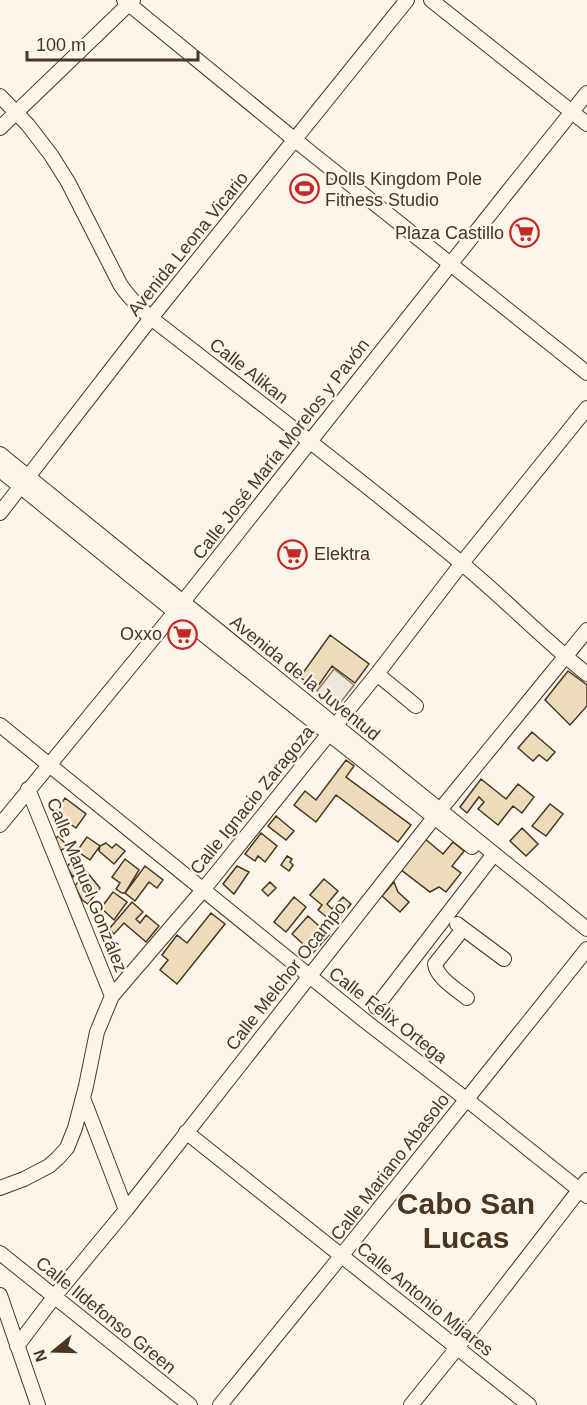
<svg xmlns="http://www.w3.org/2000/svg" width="587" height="1405" font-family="Helvetica,sans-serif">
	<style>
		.parking { fill: #ede7d9; stroke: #887966; stroke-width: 1.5 }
		.building { fill: #ecdcbc; stroke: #4a3520; stroke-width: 1.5 }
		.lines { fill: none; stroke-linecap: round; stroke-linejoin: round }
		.minor-casing { stroke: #4a3520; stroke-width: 16 }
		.minor { stroke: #fbf6e9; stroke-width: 14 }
		.labels { text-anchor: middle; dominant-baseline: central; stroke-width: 4.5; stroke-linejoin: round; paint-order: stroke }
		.poi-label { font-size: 18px; fill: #4a3520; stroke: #fbf6e9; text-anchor: start }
		.street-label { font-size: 18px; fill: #4a3520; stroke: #fbf6e9 }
		.town-label { font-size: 30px; font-weight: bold; fill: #4a3520; stroke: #fbf6e9 }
	</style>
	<rect width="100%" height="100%" fill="#fbf6e9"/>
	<!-- parking -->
	<path class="parking" d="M334,669l20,16 -17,22 -20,-16z"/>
	<!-- building -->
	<path class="building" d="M330,635l39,29 -14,19 -23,-17 -16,23 -16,-12z
		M568,671l19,14v21l-17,19 -25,-25z
		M532,732l23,20 -8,9 -8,-6 -6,6 -15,-13z
		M346,760l8,6 -8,11 65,48 -13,17 -62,-47 -20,27 -22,-17 11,-14 11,9z
		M481,779l25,20 12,-15 16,13 -12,16 -9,-7 -15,19 -20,-16 6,-7 -5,-5 -12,16 -7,-6z
		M65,798l21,16 -10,14 -21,-15z
		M550,804l13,10 -17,22 -14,-10z
		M276,816l18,15 -8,9 -18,-14z
		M522,828l16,16 -12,12 -16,-15z
		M261,833l16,13 -12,16 -7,-6 -3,5 -10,-7z
		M58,836l10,10 -8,5 -6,-10z
		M87,837l13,9 -10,14 -13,-9z
		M424,838l19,16 10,-12 11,9 -12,15 9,7 -15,19 -7,-5 -9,5 -30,-23z
		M106,843l6,5 4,-4 9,7 -11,13 -15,-13 1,-5z
		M287,856l5,3 -2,3 3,3 -4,6 -8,-6z
		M74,857l9,8 -10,12 -6,-10z
		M125,859l14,11 -14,23h-3l-6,-4 4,-6 -8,-6z
		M145,866l18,14 -6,8 -8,-6 -14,19 -10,-8z
		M237,866l12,6 -15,22 -11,-10z
		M86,871l14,17 -12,16 -6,-4 -7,-14z
		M324,879l14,12 -11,13 5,5 11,-12 8,7 -16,20 -17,-14 4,-5 -12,-10z
		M270,882l6,6 -8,8 -6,-6z
		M394,882l4,10 11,10 -9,10 -18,-16z
		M113,892l14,10 -13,18 -13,-12z
		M294,897l12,10 -20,25 -12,-10z
		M132,902l11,10 -7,7 4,4 6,-8 13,11 -13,16 -22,-19 -10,11 -5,-5z
		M211,913l14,11 -48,60 -17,-14 8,-10 -6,-5 15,-20 10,8z
		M308,916l21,19 -16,18 -21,-19z"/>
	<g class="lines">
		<defs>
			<path id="minor" d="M124,0l171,140 292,233
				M431,0l156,124
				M0,96l28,29 23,30 17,27 52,102c8,13 20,24 31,34 104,81 208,160 309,244 44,36 83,77 127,112
				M0,128l133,-128
				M0,454l587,475
				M0,470l175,142 297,235
				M0,513l151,-195 256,-318
				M377,674l39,32
				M0,725l365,296 101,78 121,97
				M28,789l84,207
				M0,825l175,-213 331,-418 81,-101
				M457,924l47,35
				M463,929l-28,35c2,14 21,25 32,34
				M376,1007l118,-153
				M83,1098l43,112
				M186,1132l343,273
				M0,1188l24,-9 25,-13 9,-8 9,-10 8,-20 11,-42 11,-54 15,-36 91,-106 174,-216 85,-111 125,-155
				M0,1253l190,152
				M0,1295l38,110
				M17,1346l37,-49 72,-87 314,-400 147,-180
				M220,1405l122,-150 245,-306
				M411,1405l46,-57 130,-168"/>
		</defs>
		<!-- minor casing -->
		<use href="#minor" class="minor-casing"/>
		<!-- minor -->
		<use href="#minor" class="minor"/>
	</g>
	<!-- icons -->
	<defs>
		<symbol id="stadium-ring" viewBox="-11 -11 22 22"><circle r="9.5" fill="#fbf6e9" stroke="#c62828" stroke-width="1.5"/><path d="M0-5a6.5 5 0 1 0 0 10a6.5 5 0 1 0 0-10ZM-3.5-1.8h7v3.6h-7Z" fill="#c62828"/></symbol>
		<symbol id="supermarket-ring" viewBox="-11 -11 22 22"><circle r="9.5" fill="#fbf6e9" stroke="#c62828" stroke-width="1.5"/><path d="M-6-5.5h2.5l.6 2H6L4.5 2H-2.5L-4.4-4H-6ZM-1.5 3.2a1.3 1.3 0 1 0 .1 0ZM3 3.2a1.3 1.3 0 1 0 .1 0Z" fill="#c62828"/></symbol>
	</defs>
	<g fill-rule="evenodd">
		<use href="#stadium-ring" x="288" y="172" width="33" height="33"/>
		<use href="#supermarket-ring" x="508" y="216" width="33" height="33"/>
		<use href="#supermarket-ring" x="276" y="538" width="33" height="33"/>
		<use href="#supermarket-ring" x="166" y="618" width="33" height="33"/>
	</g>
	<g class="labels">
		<!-- poi labels -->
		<g class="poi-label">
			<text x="325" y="179">Dolls Kingdom Pole<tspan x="325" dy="21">Fitness Studio</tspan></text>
			<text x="504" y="233" text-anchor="end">Plaza Castillo</text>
			<text x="314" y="554">Elektra</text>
			<text x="162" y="634" text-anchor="end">Oxxo</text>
		</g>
		<!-- street labels -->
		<g class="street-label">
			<text transform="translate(188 244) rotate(-51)">Avenida Leona Vicario</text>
			<text transform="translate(249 371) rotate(38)">Calle Alikan</text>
			<text transform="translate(281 449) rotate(-52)">Calle José María Morelos y Pavón</text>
			<text transform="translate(305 678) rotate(39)">Avenida de la Juventud</text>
			<text transform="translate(252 800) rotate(-51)">Calle Ignacio Zaragoza</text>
			<text transform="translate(87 885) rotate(68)">Calle Manuel González</text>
			<text transform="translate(286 976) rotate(-52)">Calle Melchor Ocampo</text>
			<text transform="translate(388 1015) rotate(38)">Calle Félix Ortega</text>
			<text transform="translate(390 1167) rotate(-52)">Calle Mariano Abasolo</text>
			<text transform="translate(425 1299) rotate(39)">Calle Antonio Mijares</text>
			<text transform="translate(106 1315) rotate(39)">Calle Ildefonso Green</text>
		</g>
		<!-- town labels -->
		<g class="town-label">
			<text x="466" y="1203">Cabo San<tspan x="466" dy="34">Lucas</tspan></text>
		</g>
	</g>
	<!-- north arrow -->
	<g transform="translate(54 1351) rotate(251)" stroke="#fbf6e9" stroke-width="4.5" paint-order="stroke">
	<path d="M0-4.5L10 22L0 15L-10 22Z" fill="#4a3520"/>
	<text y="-9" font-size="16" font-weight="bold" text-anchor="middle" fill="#4a3520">N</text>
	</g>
	<!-- scale -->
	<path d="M27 51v9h171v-9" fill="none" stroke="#4a3520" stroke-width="3"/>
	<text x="36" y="51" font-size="18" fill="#4a3520" stroke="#fbf6e9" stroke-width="4.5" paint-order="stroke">100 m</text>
</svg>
